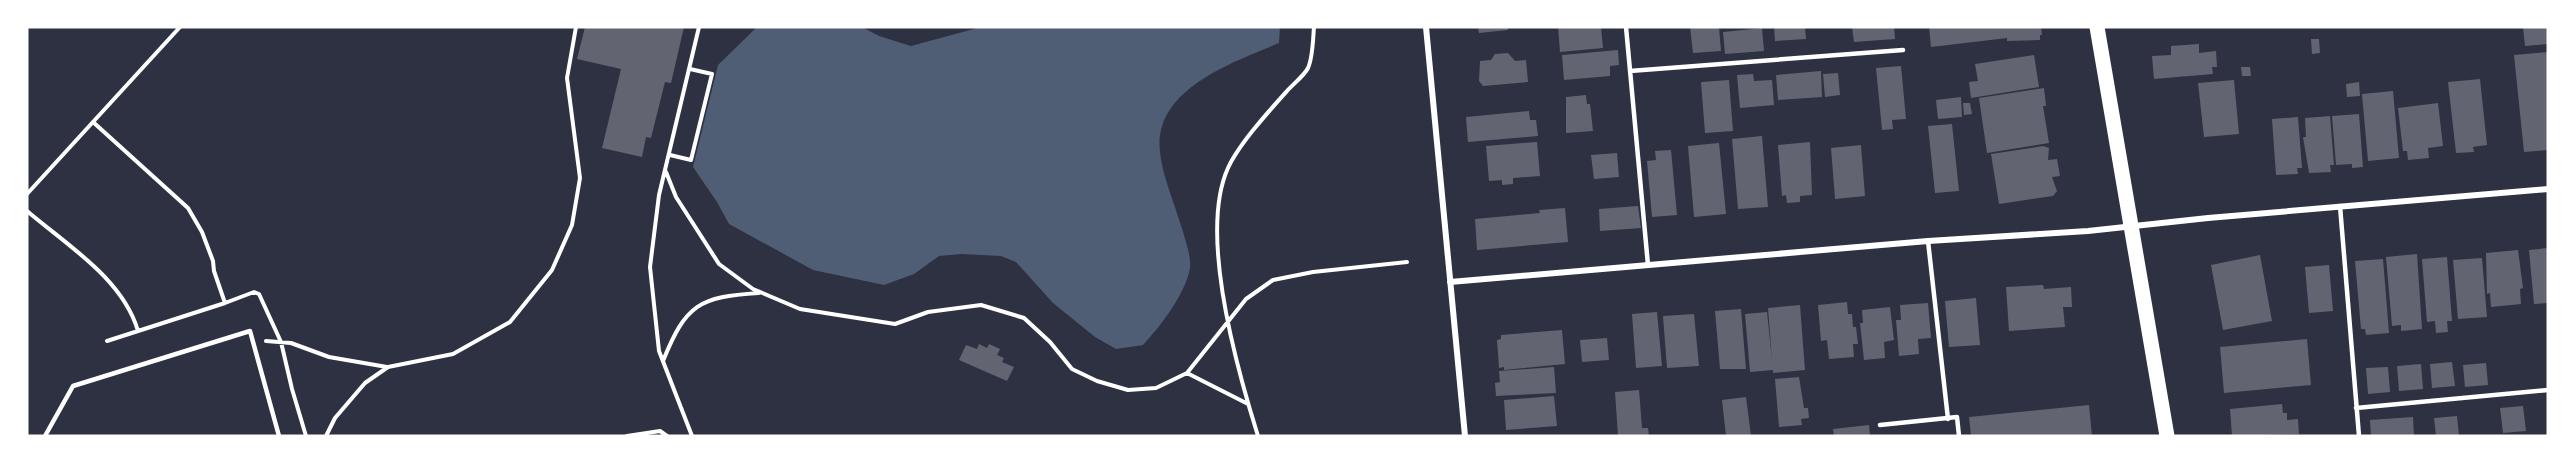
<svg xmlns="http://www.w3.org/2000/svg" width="2575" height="463" font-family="'Public Sans',sans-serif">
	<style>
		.water { fill: #4f5d75 }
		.building { fill: #626471 }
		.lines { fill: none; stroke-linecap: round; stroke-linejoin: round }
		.path { stroke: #fff; stroke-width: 4 }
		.service { stroke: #fff; stroke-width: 4.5 }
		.minor { stroke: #fff; stroke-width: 6 }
		.primary { stroke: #fff; stroke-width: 15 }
	</style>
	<rect width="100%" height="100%" fill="#2d3142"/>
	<!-- water -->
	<path class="water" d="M757,27h105l17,9 32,10 70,-19h299l-1,16c-47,20 -126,46 -119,109 2,20 10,40 16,58 4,14 16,44 14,58 -4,25 -30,59 -47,77l-27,4 -21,-12 -42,-34 -37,-41 -15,-6 -40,-2 -22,2 -25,18 -30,11 -71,-15 -84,-46 -12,-22 -24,-35 25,-102z"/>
	<!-- building -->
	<path class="building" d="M585,27h99l-13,56 -6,-1 -14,56 -5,-1 -4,20 -40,-9 19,-79 -44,-10z
		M1478,27h30v3l-29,3z
		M1558,27h43l2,21 -43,4z
		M1690,27h29l2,24 -28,2z
		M1774,27h31l1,12 -31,2z
		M1852,27h42l1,12 -41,3z
		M1929,27h112l1,8h-2v5l-33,1v-3l-76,9z
		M2523,27h25v17l-23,2z
		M1762,28l2,23 -39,3 -2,-22z
		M2311,39h8l1,14 -8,1z
		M2199,44v9l17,-2 1,16h-5l1,7 -59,5 -2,-23 19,-1v-9z
		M1618,50l1,15 -9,1v10l-46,4 -2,-25z
		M2548,52v98l-24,2 -10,-97z
		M1508,53l7,8 11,-1 2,22 -45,4 -4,-5 1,-20 11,-1 4,-6z
		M2034,55l5,32 -68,11 -2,-16 9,-1 -3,-17z
		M1901,66l5,53 -14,1 1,9 -11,1 -6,-62z
		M2241,67h9l1,9h-9z
		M1821,71l1,26 -44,3 -2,-25z
		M1838,73l2,22 -15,2 -2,-23z
		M1753,74l1,7 18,-1 2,25 -34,3 -3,-33z
		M2480,79l7,66 -14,2 1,5 -18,1 -8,-71z
		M1729,80l4,51 -28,2 -4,-51z
		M2234,80l5,54 -35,3 -6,-54z
		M2359,82l1,14 -13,1 -1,-13z
		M2044,88l2,18h-3l6,37 -62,10 -8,-55z
		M2393,91l6,67 -31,3 -6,-67z
		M1586,95l1,9h3l3,27 -27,2v-36z
		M1961,97l1,20 -24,2 -2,-19z
		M1963,103h7l2,11 -8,1z
		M2438,103l5,43 -15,2 1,10 -21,2 -1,-9h-4l-5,-43z
		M1529,111l1,9h6l2,16 -70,6 -2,-25z
		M2359,114l4,53 -11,1v-4l-16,1 -4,-49z
		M2330,116l4,49h-4l1,7 -22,1 -6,-36h3l-1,-19z
		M2298,117l4,51h-5l1,6 -22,1 -4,-56z
		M1952,124l7,67 -24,2 -7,-67z
		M1762,136l6,71 -30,2 -6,-70z
		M1537,142l3,34 -27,2v6l-11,1v-5l-13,1 -3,-35z
		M1810,142l2,53 -12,1v6l-13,1 -1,-8 -4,1 -4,-51z
		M1719,143l7,71 -32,3 -6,-71z
		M1861,145l4,51 -30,3 -4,-51z
		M2043,146l6,2 -1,12 9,-1 3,17 -8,1 5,14 -4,5 -54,8 -8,-50z
		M1671,150l6,65 -25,2 -5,-56 9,-1 -1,-9z
		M1617,153l2,24 -25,2 -3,-24z
		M1638,206l3,22 -41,3 -1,-22z
		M1565,208l3,34 -91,8 -2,-31 65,-6 -1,-3z
		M2548,248v55l-14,1 -5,-54z
		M2518,250l5,38 -3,1 1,15 -30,3 -1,-14 -3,1 -1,-41z
		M2417,254l5,75 -21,2v-6l-9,1 -6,-69z
		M2260,255l12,66 -49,9 -12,-65z
		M2447,257l5,64h-5l1,11 -12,1 -1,-12 -8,1 -5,-63z
		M2482,258l5,59 -29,2 -5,-59z
		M2383,259l6,74 -23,2 -1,-6h-4l-6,-68z
		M2329,265l4,46 -24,2 -4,-46z
		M2043,285l1,4 27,-2 1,20h-9l2,20 -56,4 -3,-44z
		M1976,298l4,47 -31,2 -4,-46z
		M1847,302l1,12h4l1,13h3l2,17h-5l1,13 -25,2 -2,-19 -6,1 -3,-36z
		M1928,303l3,35 -13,1 1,15 -20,2 -3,-36h5l-1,-15z
		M1800,305l5,65 -32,3v-3l-23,2 -5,-58 22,-2 5,48 -4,-52z
		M1890,307l4,33 -10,2 1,16 -21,2 -4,-37h3l-1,-13z
		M1741,309l5,60h-26l-5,-58z
		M1657,312l5,54 -26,2 -4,-54z
		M1694,314l5,52 -32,2 -4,-52z
		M1562,330l3,34 -61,6v-3l-5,1 -2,-28 4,-1v-4z
		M1607,338l2,22 -27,2 -2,-22z
		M2307,339l4,46 -87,8 -4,-46z
		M979,344l8,4 2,-4 11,5 -3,6 7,3 -2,4 12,5 -7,14 -48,-21 7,-15 11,4z
		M2452,362l3,24 -23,2 -2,-24z
		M2486,363l2,22 -23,2 -2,-22z
		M2421,364l2,25 -24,2 -2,-25z
		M1554,367l2,26 -60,3 -1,-13 5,-1 -1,-11z
		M2388,367l2,25 -22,2 -2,-26z
		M1799,377l5,31h4l1,10 -8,1 1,6 -23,2 -4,-48z
		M1639,390l3,38h6l1,8h-31l-3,-44z
		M1554,396l3,30 -51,4 -2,-30z
		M1746,397l5,39h-25l-4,-36z
		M2282,404l1,9h4v7l11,-1 1,15 -67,2 -2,-27z
		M2089,405l3,31h-121l-2,-19z
		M2523,406l3,25 -23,2 -3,-25z
		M2457,416l2,20h-23l-2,-18z
		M2413,417l1,19h-43l-1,-16z
		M1869,425l1,11h-36l-1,-7z"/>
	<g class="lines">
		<!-- path -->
		<path class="path" d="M93,122l95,86 14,24 11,29 1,10 11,32
			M670,155l21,5 21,-86 -22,-5
			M666,172l10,25 43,67 34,25 47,20 95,15 33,-12 53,-7 43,13 26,24 22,27 25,12 31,9 28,-2 31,-15 59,-74 27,-19 40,-8 94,-10
			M27,194l153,-167
			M27,211c40,34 96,68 111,120
			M107,341l118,-38 29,-11 5,2 22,48 11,47 14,47
			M266,341l25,2 38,14 58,10
			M663,361c23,-57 36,-64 96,-68
			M1187,373l61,31
			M326,436l9,-18 30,-35 23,-16 65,-13 57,-32 42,-52 20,-45 8,-47 -13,-100 9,-51
			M627,436l33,-5 7,5
			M692,436l-33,-85 -9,-84 9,-72 40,-168
			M1258,436c-21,-67 -60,-202 -30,-268 11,-24 41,-57 59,-77 6,-7 17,-15 21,-23 5,-11 5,-30 6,-41"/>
		<!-- service -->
		<path class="service" d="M1626,27l22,238
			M1630,71l273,-21
			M2340,206l19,230
			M1928,241l20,178
			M2356,408l192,-18
			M1880,425l77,-8 2,19
			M45,436l28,-50 177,-55 29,105"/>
		<!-- minor -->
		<path class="minor" d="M1426,27l39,409
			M1450,282l478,-41 160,-10 120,-13 340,-29"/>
		<!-- primary -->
		<path class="primary" d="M2097,27l70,409"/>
	</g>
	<!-- border -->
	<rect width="2575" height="463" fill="none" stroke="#ffffff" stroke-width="57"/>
</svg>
